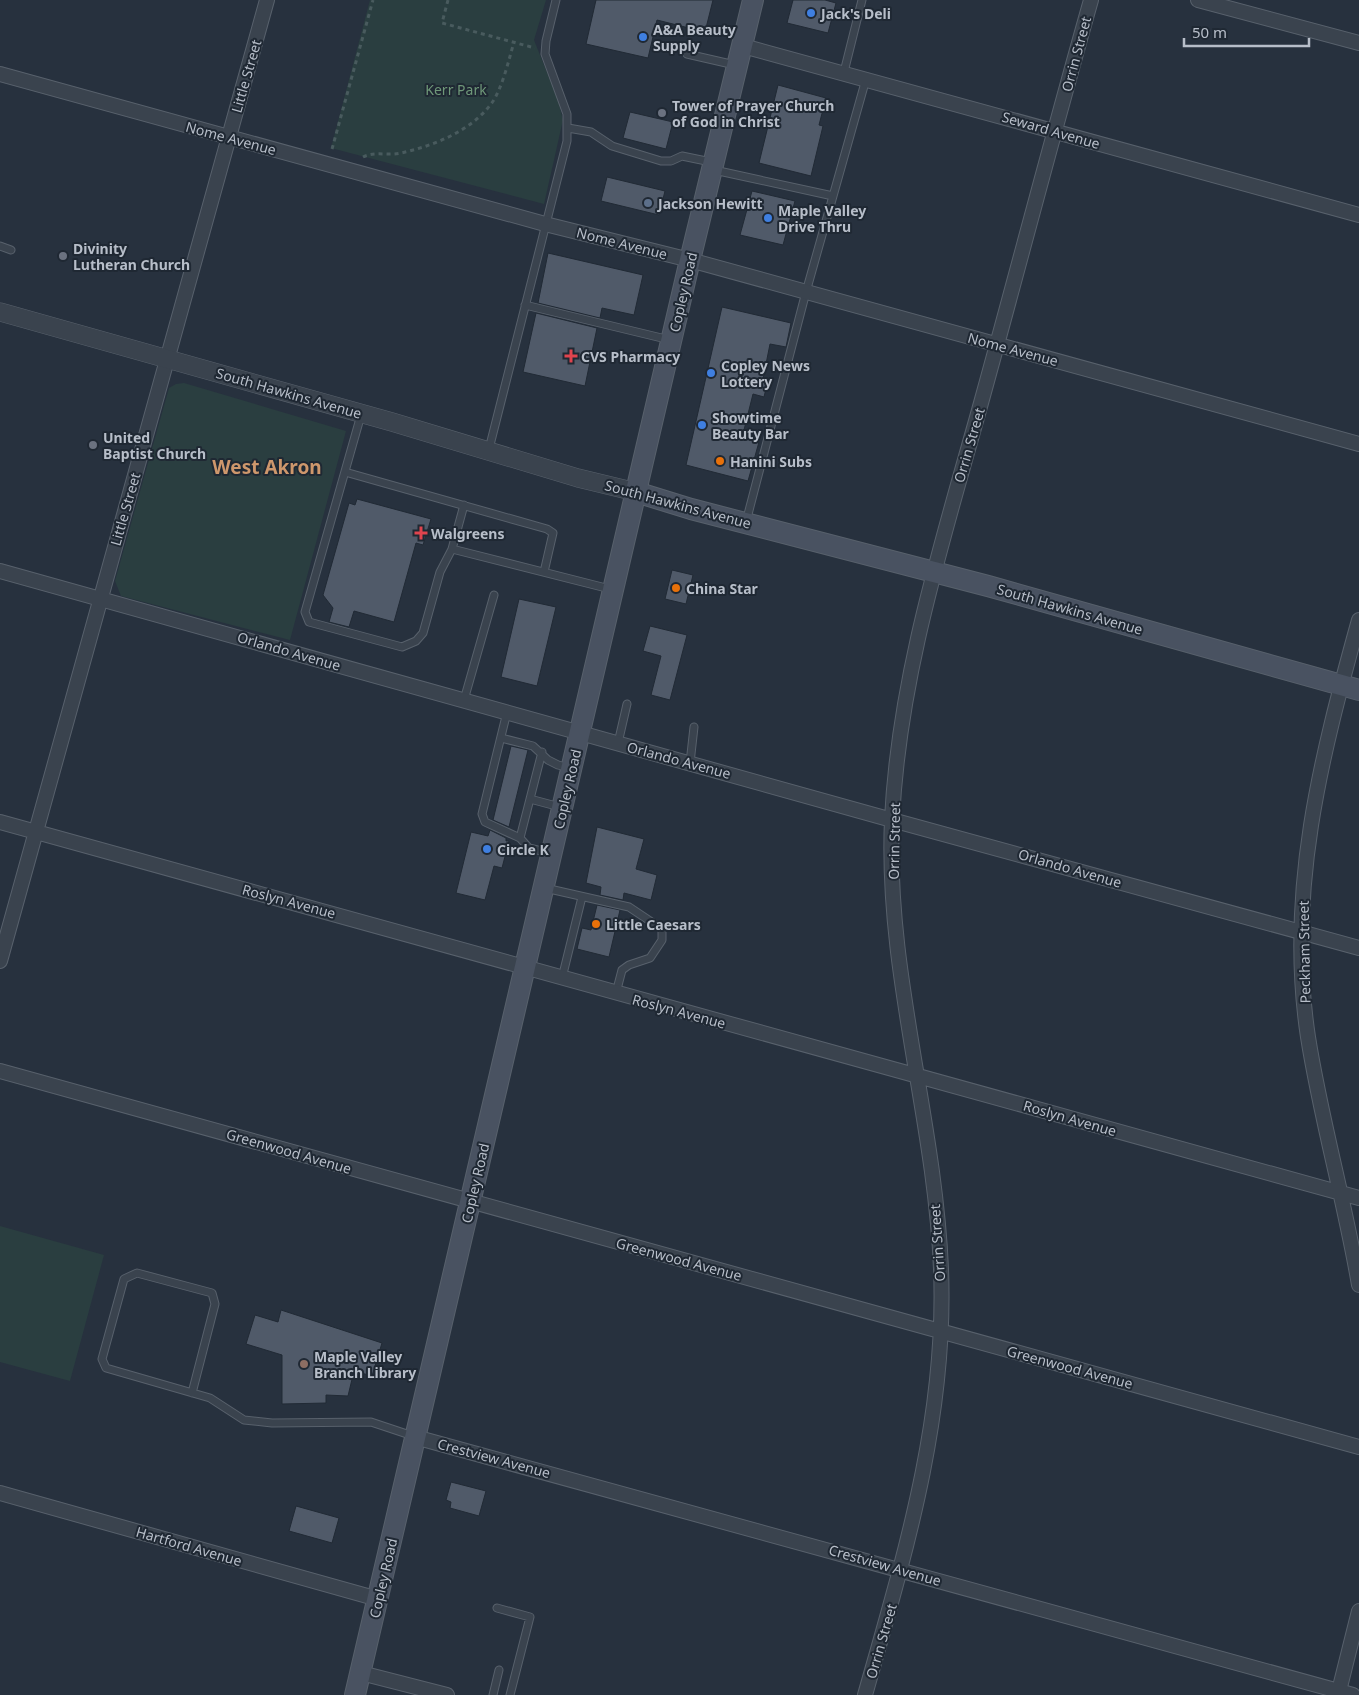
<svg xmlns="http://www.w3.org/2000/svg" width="1359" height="1695" font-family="'Noto Sans',sans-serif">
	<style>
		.green { fill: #2a3e40 }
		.building { fill: #505a69; stroke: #212a35 }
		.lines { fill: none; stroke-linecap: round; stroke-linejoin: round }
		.service-casing { stroke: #58616c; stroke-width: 9 }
		.minor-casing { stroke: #58616c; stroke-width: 16 }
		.tertiary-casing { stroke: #58616c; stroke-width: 19 }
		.secondary-casing { stroke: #58616c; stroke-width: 22 }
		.path { stroke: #495b5e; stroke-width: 3; stroke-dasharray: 4 4; stroke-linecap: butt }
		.service { stroke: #3a434e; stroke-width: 7 }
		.minor { stroke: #3a434e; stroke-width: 14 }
		.tertiary { stroke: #3a434e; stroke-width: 18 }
		.secondary { stroke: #495261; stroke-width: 20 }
		.shop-dot { fill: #3f7fe0; stroke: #1f2833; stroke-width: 2 }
		.worship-dot { fill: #6b7280; stroke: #1f2833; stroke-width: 2 }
		.service-dot { fill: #5c6f8a; stroke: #1f2833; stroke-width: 2 }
		.health-dot { fill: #e0444e; stroke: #1f2833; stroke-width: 2 }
		.food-dot { fill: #e8710a; stroke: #1f2833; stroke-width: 2 }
		.education-dot { fill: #8d6e63; stroke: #1f2833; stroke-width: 2 }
		.labels { text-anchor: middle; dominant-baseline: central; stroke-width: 4; stroke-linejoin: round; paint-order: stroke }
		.poi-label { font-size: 14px; font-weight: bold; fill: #b7bec9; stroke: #1f2833; text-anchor: start }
		.street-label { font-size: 14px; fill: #b7bec9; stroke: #1f2833 }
		.park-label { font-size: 14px; fill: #6f9879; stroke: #1f2833 }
		.district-label { font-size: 19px; font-weight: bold; fill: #ce976c; stroke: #1f2833 }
	</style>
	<rect width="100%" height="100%" fill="#27313e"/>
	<!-- green -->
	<path class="green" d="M370,0h176l-12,40 24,60 5,20 -19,84 -213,-56z
		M184,383l162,48 -56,209 -169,-44 -6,-15 54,-193 7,-4z
		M0,1226l104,29 -34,126 -70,-19z"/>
	<!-- building -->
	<path class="building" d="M596,0h117l-8,32 -48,-12 -9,38 -62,-14z
		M793,0h32l11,3 -8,30 -41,-10z
		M778,85l48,13 -7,27 4,1 -12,50 -52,-13z
		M630,112l43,10 -7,27 -43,-11z
		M607,177l58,14 -6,24 -58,-14z
		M752,191l43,10 -12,44 -43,-10z
		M548,253l95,22 -9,40 -32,-7 -2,10 -62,-15z
		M722,307l69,16 -5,24 -16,-3 -7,35 5,1 -4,17 -11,-3 -11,44 17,4 -11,39 -62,-16z
		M536,313l61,15 -12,58 -62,-14z
		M357,499l74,20 -8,26 -7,-2 -22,79 -40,-11 -5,16 -20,-5 4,-14 -10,-13 26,-92 6,2z
		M672,570l21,5 -7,29 -21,-5z
		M519,599l37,8 -19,79 -36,-9z
		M650,626l37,9 -17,65 -19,-5 10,-39 -18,-5z
		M511,746l17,4 -19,77 -16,-7z
		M597,827l47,12 -8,30 21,6 -6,25 -27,-7 -1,7 -23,-5 1,-8 -15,-4z
		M490,830l16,8v3h3l-7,27 -8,-2 -9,34 -29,-7 15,-61 17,4z
		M597,905l23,5 -11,47 -32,-8 5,-21 9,2z
		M281,1310l101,33 -10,33 -18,-5 -6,25 -22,-1v8l-44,1v-49l-36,-11 9,-29 23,7z
		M451,1482l35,9 -7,25 -29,-8 1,-6 -5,-2z
		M296,1506l43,12 -7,25 -43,-12z"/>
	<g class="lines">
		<defs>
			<path id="service" d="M687,54l48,11
				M844,72l18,-72
				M568,128l23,4 21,14 49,15h10l11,-5 29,6
				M714,170l119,26
				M0,246l11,4
				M525,305l145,35
				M361,415l-56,197 4,10 93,25 14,-6 7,-8 17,-61 12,-23 158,40
				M489,449l78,-308v-27l-22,-60 1,-13 10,-41
				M345,472l202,57 6,4 -9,39
				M746,522l60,-230 60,-213
				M452,549l12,-44
				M464,700l30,-105
				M507,712l-25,102 3,8 35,16 9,10 21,5
				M501,738l32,8 15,14 10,5 12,3
				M618,743l9,-39
				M690,763l4,-36
				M530,799l30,8
				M520,838l22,-86
				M545,888l84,19 33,22v11l-12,18 -21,7 -7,5 -6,23
				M562,978l20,-81
				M192,1393l23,-89 -3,-11 -75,-20 -13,6 -22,80 4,9 104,30 34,22 28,3 99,-1 42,14
				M497,1608l33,9 -20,78
				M493,1695l6,-25"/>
			<path id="minor" d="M1198,0l161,43
				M743,46l616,169
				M0,74l545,150 145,36 669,184
				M0,571l892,249 467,128
				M1359,620c-38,137 -73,272 -51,417 13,83 37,165 51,248
				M0,822l1359,376
				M0,961l267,-961
				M0,1071l1359,376
				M415,1437l938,258
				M0,1493l378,106
				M361,1673l86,22
				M865,1695c40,-141 82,-278 76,-426 -6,-151 -56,-298 -49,-450 7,-143 51,-279 89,-416 37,-134 72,-269 110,-403
				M1338,1695l21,-84"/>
			<path id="tertiary" d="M0,312l392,110 186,56 58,14"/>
			<path id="secondary" d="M636,492l55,17 297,77 371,104
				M355,1695l335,-1435 63,-260"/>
		</defs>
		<!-- service casing -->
		<use href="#service" class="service-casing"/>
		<!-- minor casing -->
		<use href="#minor" class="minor-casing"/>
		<!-- tertiary casing -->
		<use href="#tertiary" class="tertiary-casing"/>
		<!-- secondary casing -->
		<use href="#secondary" class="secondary-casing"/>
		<!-- path -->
		<path class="path" d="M448,0l-6,23 93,25
			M332,149l41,-149
			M363,157c12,-6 25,-1 38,-4 32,-7 70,-22 90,-49 11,-14 18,-45 23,-62"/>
		<!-- service -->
		<use href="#service" class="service"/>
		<!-- minor -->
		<use href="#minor" class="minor"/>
		<!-- tertiary -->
		<use href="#tertiary" class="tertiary"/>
		<!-- secondary -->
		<use href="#secondary" class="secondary"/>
	</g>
	<!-- markers -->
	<g class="shop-dot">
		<circle cx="811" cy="13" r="5"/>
		<circle cx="643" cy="37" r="5"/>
		<circle cx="768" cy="218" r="5"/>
		<circle cx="711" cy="373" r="5"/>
		<circle cx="702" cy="425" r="5"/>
		<circle cx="487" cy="849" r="5"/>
	</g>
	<g class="worship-dot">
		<circle cx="662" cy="113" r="5"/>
		<circle cx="63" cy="256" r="5"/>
		<circle cx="93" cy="445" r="5"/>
	</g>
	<circle class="service-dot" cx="648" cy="203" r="5"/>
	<g class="health-dot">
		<path d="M568.5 348.5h5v5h5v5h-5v5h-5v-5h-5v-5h5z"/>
		<path d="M418.5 525.5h5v5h5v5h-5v5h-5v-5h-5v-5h5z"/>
	</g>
	<g class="food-dot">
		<circle cx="720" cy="461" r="5"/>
		<circle cx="676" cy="588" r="5"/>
		<circle cx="596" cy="924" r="5"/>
	</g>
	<circle class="education-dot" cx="304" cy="1364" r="5"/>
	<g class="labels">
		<!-- poi labels -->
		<g class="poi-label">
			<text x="821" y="13">Jack's Deli</text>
			<text x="653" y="29">A&amp;A Beauty<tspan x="653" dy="16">Supply</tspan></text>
			<text x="672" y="105">Tower of Prayer Church<tspan x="672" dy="16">of God in Christ</tspan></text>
			<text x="658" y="203">Jackson Hewitt</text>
			<text x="778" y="210">Maple Valley<tspan x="778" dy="16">Drive Thru</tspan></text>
			<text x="73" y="248">Divinity<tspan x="73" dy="16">Lutheran Church</tspan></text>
			<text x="581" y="356">CVS Pharmacy</text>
			<text x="721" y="365">Copley News<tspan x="721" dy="16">Lottery</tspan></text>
			<text x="712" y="417">Showtime<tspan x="712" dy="16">Beauty Bar</tspan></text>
			<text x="103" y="437">United<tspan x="103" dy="16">Baptist Church</tspan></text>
			<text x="730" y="461">Hanini Subs</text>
			<text x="431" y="533">Walgreens</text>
			<text x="686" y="588">China Star</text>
			<text x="497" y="849">Circle K</text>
			<text x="606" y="924">Little Caesars</text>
			<text x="314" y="1356">Maple Valley<tspan x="314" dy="16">Branch Library</tspan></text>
		</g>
		<!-- street labels -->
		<g class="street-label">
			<text transform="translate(1076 54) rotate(-75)">Orrin Street</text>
			<text transform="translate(246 76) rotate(-74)">Little Street</text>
			<text transform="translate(1051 130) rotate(16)">Seward Avenue</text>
			<text transform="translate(231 138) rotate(15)">Nome Avenue</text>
			<text transform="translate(622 243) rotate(14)">Nome Avenue</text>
			<text transform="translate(683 292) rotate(-77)">Copley Road</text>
			<text transform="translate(1013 349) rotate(15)">Nome Avenue</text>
			<text transform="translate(289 393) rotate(16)">South Hawkins Avenue</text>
			<text transform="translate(969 445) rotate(-74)">Orrin Street</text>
			<text transform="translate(678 504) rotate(15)">South Hawkins Avenue</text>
			<text transform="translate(125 509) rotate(-74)">Little Street</text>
			<text transform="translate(1070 609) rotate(16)">South Hawkins Avenue</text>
			<text transform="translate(289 651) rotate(16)">Orlando Avenue</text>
			<text transform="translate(679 760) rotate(15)">Orlando Avenue</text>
			<text transform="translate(567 789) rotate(-77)">Copley Road</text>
			<text transform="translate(894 841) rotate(-89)">Orrin Street</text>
			<text transform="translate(1070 868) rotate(16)">Orlando Avenue</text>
			<text transform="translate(289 901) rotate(15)">Roslyn Avenue</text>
			<text transform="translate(1304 952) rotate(-91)">Peckham Street</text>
			<text transform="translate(679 1011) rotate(15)">Roslyn Avenue</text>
			<text transform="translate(1070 1118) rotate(16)">Roslyn Avenue</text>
			<text transform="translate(289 1151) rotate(16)">Greenwood Avenue</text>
			<text transform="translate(475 1183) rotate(-77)">Copley Road</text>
			<text transform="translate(937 1243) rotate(-94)">Orrin Street</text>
			<text transform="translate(679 1259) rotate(15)">Greenwood Avenue</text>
			<text transform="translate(1070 1367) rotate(15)">Greenwood Avenue</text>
			<text transform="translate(494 1458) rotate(15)">Crestview Avenue</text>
			<text transform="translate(189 1546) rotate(16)">Hartford Avenue</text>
			<text transform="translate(885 1565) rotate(16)">Crestview Avenue</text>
			<text transform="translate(383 1578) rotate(-77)">Copley Road</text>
			<text transform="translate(881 1641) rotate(-74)">Orrin Street</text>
		</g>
		<!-- park labels -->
		<g class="park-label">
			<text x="456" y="89">Kerr Park</text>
		</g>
		<!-- district labels -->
		<g class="district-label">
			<text x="267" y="467">West Akron</text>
		</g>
	</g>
	<!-- scale -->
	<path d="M1184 38v8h125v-8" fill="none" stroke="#b7bec9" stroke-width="2.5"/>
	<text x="1192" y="38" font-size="15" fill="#b7bec9" stroke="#1f2833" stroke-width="4" paint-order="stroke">50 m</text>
</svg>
